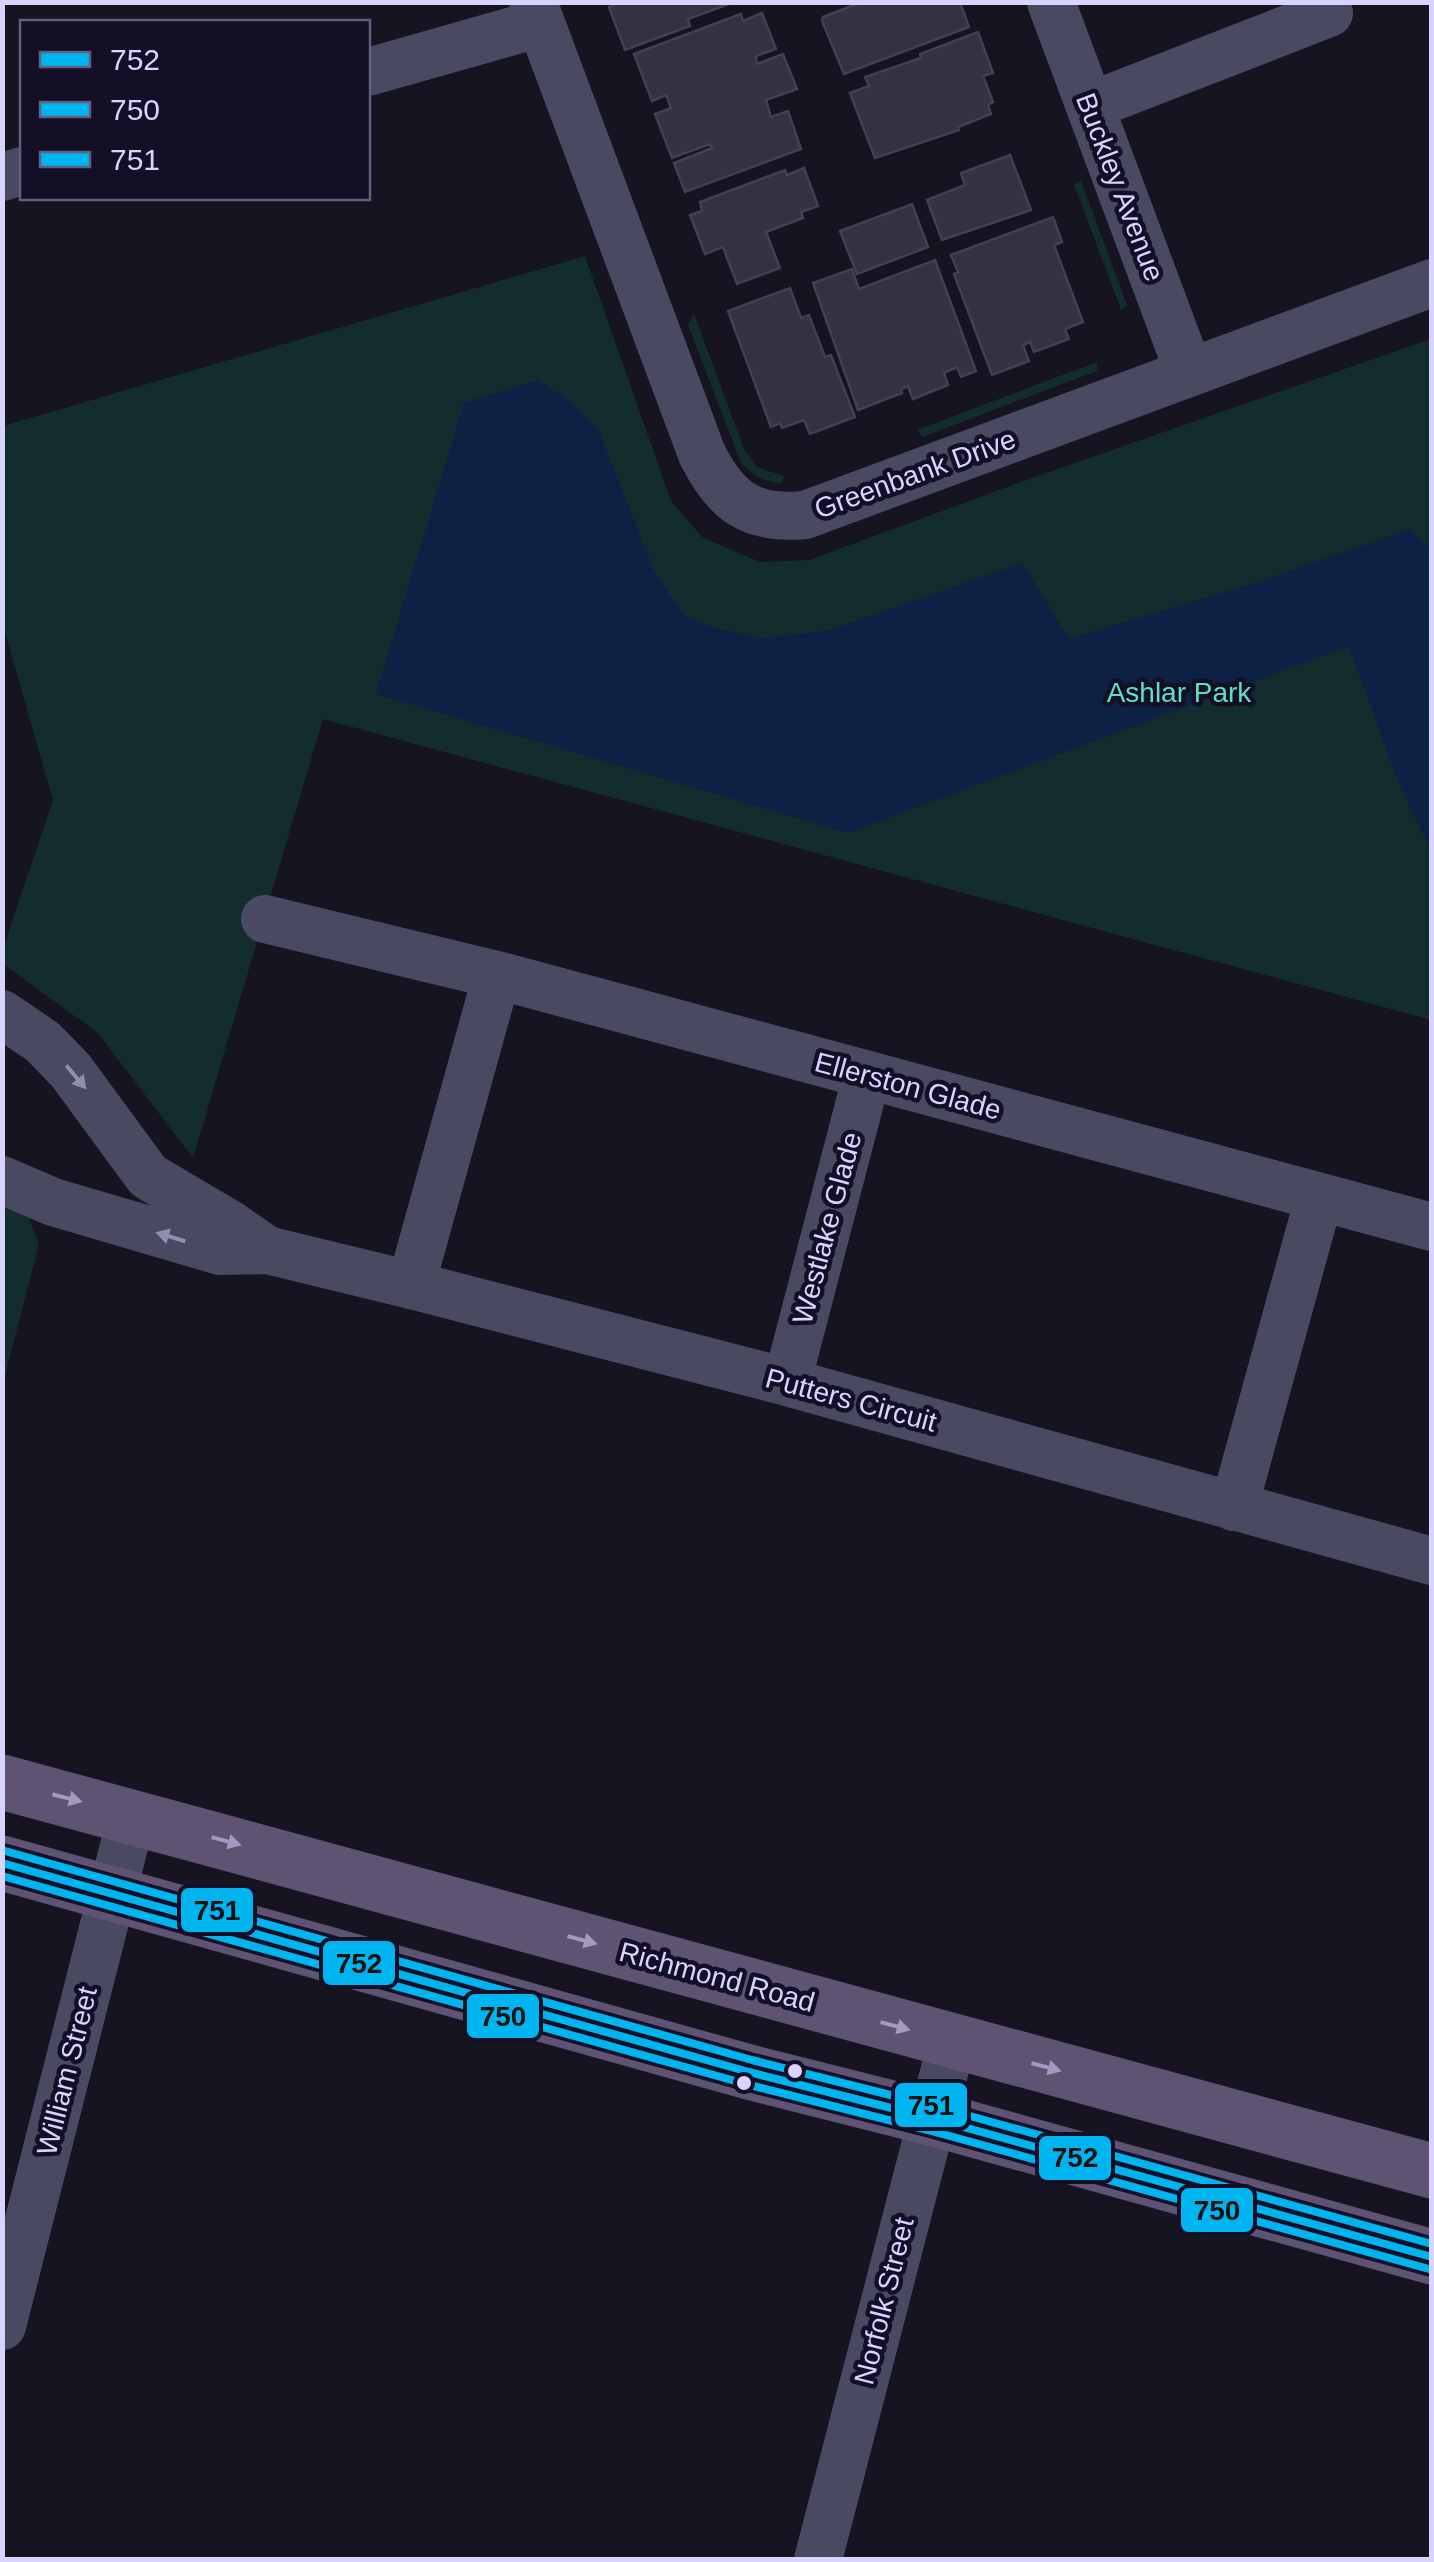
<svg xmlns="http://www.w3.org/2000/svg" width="1434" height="2562" font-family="Arial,sans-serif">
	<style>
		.green { fill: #132c2d }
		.water { fill: #0d2144 }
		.building { fill: #343243; stroke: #433f54; stroke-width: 2.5 }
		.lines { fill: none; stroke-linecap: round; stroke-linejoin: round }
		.minor { stroke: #4a4962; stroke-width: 48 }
		.major { stroke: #5e5373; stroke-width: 55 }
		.bus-1-casing { stroke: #130f26; stroke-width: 15 }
		.bus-2-casing { stroke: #130f26; stroke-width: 15 }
		.bus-3-casing { stroke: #130f26; stroke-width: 15 }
		.bus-1 { stroke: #00b5ef; stroke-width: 8 }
		.bus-2 { stroke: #00b5ef; stroke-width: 8 }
		.bus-3 { stroke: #00b5ef; stroke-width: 8 }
		.oneway { fill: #928eb0 }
		.oneway2 { fill: #a29ac0 }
		.bus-dot { fill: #d9d4ff; stroke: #130f26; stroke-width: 4 }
		.labels { text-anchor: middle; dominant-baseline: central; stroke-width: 9; stroke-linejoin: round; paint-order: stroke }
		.street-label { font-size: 28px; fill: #d9d4ff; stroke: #130f26 }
		.park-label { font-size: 28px; fill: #5fe0c0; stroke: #130f26 }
		.line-badge { stroke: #130f26; stroke-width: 4 }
		.pale-badge-label { font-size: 28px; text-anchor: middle; font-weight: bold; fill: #111 }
	</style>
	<rect width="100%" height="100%" fill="#161421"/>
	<!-- green -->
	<path class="green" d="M1081,181l46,124 -6,5 -47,-126z
		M585,256l86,245 31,36 58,25 49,-2 220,-81 402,-140v681l-1108,-301 -130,439 -95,-125 -95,-69v-15l50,-149 -50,-175v-199z
		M694,314l50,135 13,18 27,9 -2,7c-18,-1 -28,-7 -41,-20l-53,-138z
		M1097,362v9l-175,66 -5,-7z
		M3,1199l24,13 12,33 -36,138z"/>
	<!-- water -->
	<path class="water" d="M538,380l26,17 34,32 55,140 30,46 29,12 48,11 67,-7 195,-68 47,76 186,-56 155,-54 21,21v301l-33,-70 -49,-135 -501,187 -472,-139 88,-291z"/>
	<!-- building -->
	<path class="building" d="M619,2h115l-46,17 2,7 -65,24 -16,-43z
		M862,2h98l9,25 -125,47 -22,-53 1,-4z
		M762,13l14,36 -20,7 1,8 26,-10 14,35 -31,11 5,17 17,-6 13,38 -116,43 -11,-29 38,-15 -2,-4 -38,14 -17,-44 16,-6 -5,-13 -14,6 -18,-47 107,-40 2,7z
		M978,32l15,41 -10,3 10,26 -5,3 3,9 -33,13 1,3 -84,28 -25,-65 19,-7 -4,-9 56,-19 -1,-4z
		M1010,155l21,55 -89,30 -15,-40 38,-15 -4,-12z
		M804,168l14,38 -17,6 2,6 -37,14 14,36 -43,16 -14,-37 -18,7 -15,-39 12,-4 -2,-9 85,-32 2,5z
		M912,204l16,43 -71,27 -17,-43z
		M1053,217l9,25 -8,3 29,77 -18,7 4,10 -35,13 -4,-10 -7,3 6,16 -37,14 -38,-101 4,-2 -7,-17z
		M935,260l41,111 -15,6 -4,-10 -13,6 4,12 -35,14 -5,-13 -7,3 1,4 -44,17 -45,-127 39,-14 7,20z
		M790,288l11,30 8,-3 16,42 6,-2 24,62 -45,17 -6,-14 -22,8 -2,-5 -9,4 -43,-116z"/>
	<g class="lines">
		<!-- minor -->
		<path class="minor" d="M533,2l169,452c24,48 49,66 103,61l627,-232
			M1051,2l138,370
			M368,72l173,-49
			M1090,106l239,-93 -3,-11
			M2,177l20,-6
			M265,919l232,56 935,252
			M2,1014l41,28 28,29 77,105 83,49 36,25
			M2,1180l51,22 167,49 47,-1 144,35 376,97 645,179
			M411,1285l86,-310
			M787,1382l80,-307
			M1234,1507l85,-309
			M2,2326l130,-511
			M818,2560l134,-518"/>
		<!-- major -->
		<path class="major" d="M2,1782l1430,389
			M2,1863l747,209 182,46 501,139"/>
		<defs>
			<path id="bus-1" d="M2,1863l747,209 182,46 501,139"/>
			<path id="bus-2" d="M2,1876l744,208 182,46 501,139"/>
			<path id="bus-3" d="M5,1851l747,209 182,46 498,138"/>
		</defs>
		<!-- bus-1 casing -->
		<use href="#bus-1" class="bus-1-casing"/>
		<!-- bus-2 casing -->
		<use href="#bus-2" class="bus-2-casing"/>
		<!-- bus-3 casing -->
		<use href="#bus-3" class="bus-3-casing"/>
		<!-- bus-1 -->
		<use href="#bus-1" class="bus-1"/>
		<!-- bus-2 -->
		<use href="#bus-2" class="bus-2"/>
		<!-- bus-3 -->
		<use href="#bus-3" class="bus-3"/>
	</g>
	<!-- one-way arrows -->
	<defs><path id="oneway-solid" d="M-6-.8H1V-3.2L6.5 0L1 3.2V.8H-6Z" transform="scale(2.5)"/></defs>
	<g class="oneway">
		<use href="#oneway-solid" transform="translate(76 1077) rotate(50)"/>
		<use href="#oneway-solid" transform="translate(171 1237) rotate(-163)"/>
	</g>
	<g class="oneway2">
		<use href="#oneway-solid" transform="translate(67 1798) rotate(14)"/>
		<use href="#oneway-solid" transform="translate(226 1841) rotate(15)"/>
		<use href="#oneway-solid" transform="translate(582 1940) rotate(15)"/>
		<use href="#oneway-solid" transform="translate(895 2026) rotate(15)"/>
		<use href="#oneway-solid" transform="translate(1046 2067) rotate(15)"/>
	</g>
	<!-- markers -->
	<g class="bus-dot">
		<circle cx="795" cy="2071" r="9"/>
		<circle cx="744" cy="2083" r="9"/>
	</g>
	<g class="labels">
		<!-- street labels -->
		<g class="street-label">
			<text transform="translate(1120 187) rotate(69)">Buckley Avenue</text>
			<text transform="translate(915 474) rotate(-20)">Greenbank Drive</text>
			<text transform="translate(908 1086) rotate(15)">Ellerston Glade</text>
			<text transform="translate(827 1228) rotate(-75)">Westlake Glade</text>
			<text transform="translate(851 1400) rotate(15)">Putters Circuit</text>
			<text transform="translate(717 1977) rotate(15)">Richmond Road</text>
			<text transform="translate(67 2071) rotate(-76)">William Street</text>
			<text transform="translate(884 2301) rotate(-76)">Norfolk Street</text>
		</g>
		<!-- park labels -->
		<g class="park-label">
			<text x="1179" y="692">Ashlar Park</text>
		</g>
	</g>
	<g class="line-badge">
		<rect x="179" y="1886" width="76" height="48" rx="10" fill="#00b5ef"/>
		<rect x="321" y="1939" width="76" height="48" rx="10" fill="#00b5ef"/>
		<rect x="465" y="1992" width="76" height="48" rx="10" fill="#00b5ef"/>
		<rect x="893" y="2081" width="76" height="48" rx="10" fill="#00b5ef"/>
		<rect x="1037" y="2134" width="76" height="48" rx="10" fill="#00b5ef"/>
		<rect x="1179" y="2186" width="76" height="48" rx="10" fill="#00b5ef"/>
	</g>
	<g class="pale-badge-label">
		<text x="217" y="1920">751</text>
		<text x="359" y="1973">752</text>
		<text x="503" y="2026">750</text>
		<text x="931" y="2115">751</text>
		<text x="1075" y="2167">752</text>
		<text x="1217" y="2220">750</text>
	</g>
	<!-- border -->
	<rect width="1434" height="2562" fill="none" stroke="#d9d4ff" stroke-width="10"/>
	<!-- legend -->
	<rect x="20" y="20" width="350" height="180" fill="#130f26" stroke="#625e7d" stroke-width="2.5"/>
	<rect x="40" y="52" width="50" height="15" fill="#00b5ef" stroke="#625e7d" stroke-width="2.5"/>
	<text x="110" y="70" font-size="30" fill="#d9d4ff">752</text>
	<rect x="40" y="102" width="50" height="15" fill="#00b5ef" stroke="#625e7d" stroke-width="2.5"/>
	<text x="110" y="120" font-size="30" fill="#d9d4ff">750</text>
	<rect x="40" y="152" width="50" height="15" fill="#00b5ef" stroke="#625e7d" stroke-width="2.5"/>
	<text x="110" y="170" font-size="30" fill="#d9d4ff">751</text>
</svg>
